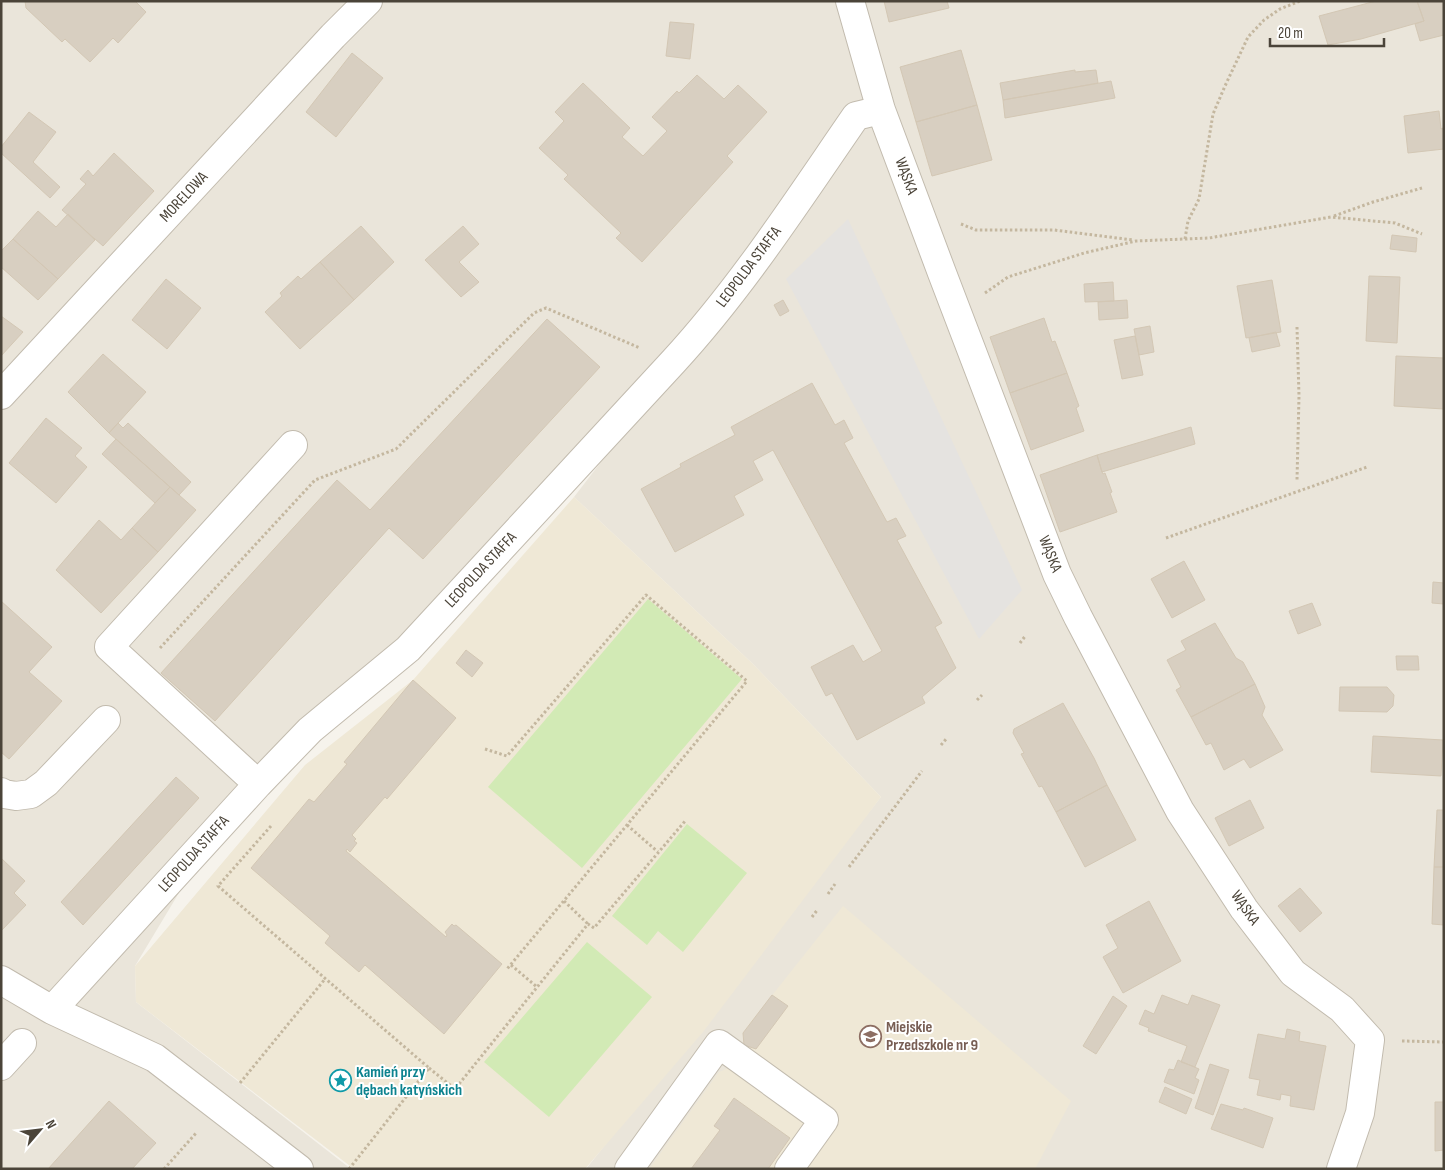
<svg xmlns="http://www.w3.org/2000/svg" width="1445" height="1170" font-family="'Sofia Sans Condensed',sans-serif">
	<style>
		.residential { fill: #eae5da }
		.education { fill: #efe8d6 }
		.green { fill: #d2eab5 }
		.parking { fill: #e5e3e0 }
		.building { fill: #d8cfc1; stroke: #d3c7b4 }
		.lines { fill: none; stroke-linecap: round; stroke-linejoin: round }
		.minor-casing { stroke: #c2bbae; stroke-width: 30 }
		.path { stroke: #c4b79f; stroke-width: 3; stroke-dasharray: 2.5 2.5; stroke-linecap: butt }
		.minor { stroke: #fff; stroke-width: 28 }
		.labels { text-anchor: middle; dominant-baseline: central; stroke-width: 4; stroke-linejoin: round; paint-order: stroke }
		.street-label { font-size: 16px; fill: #4b4439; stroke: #fff }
		.education-label { font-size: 16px; font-weight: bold; fill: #785e54; stroke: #fff; text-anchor: start }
		.culture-label { font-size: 16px; font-weight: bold; fill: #0d838f; stroke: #fff; text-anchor: start }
	</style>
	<rect width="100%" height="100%" fill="#f6f3ec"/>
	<!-- residential -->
	<path class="residential" d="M1,1h1443v1168h-858l295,-372 -129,-134 -178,-166 129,-167 -295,319 -190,179 -83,138 1,36 215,167h-350z"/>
	<!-- education -->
	<path class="education" d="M574,497l178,166 129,134 -178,235 -118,137h-231l-218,-167 -1,-36 170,-201 108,-85z
		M843,906l228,195 -36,68h-386l70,-97 11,-5 14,-19 3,-21z"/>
	<!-- green -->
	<path class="green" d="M648,599l94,80 -160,189 -94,-81z
		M687,824l60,49 -64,79 -25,-21 -11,14 -35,-29z
		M587,942l65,55 -103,120 -65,-55z"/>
	<!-- parking -->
	<path class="parking" d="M848,219l174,371 -43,49 -193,-360z"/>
	<!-- building -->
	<path class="building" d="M25,1h110l11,11 -28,31 -5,-5 -23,24 -25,-23 -3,3 -36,-34z
		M884,1h63l2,7 -60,14z
		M1376,1h41l7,20 -63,18 -33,6 -9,-29z
		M1417,1h27v34l-24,6 -5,-17 9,-3z
		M670,22l24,2 -4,35 -24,-3z
		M961,50l16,55 -61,17 -16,-55z
		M352,53l31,25 -47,59 -30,-25z
		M1075,70v2l21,-2 2,13 -95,17 -3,-17z
		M697,75l27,24 14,-14 29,27 -40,44 6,6 -91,100 -26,-24 5,-5 -57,-54 4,-4 -29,-27 25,-27 -9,-9 28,-29 47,45 -8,9 21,19 24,-25 -15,-14 25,-26 2,2z
		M1111,81l4,17 -110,20 -2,-18z
		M977,105l15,55 -60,16 -16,-54z
		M1439,111l2,18 2,-1 1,8v13l-36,4 -4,-37z
		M29,112l27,20 -23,30 27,25 -10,11 -49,-45v-6z
		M114,153l40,38 -51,55 -41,-36 24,-26 -6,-5 8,-9 5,6z
		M38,211l18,16 12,-13 27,26 -37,39 -45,-40z
		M361,226l33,36 -40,38 -34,-38z
		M463,226l16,18 -20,18 20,20 -18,15 -36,-37z
		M1392,235l25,3 -1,14 -26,-3z
		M13,239l45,40 -20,21 -37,-33v-16z
		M320,262l34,38 -54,49 -35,-37 17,-16 -2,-3 18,-17 3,3z
		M1369,276l31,1 -3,66 -31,-2z
		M166,279l35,29 -34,41 -35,-29z
		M1272,280l9,52 -35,6 -9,-52z
		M1113,282l1,19 -29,1 -1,-18z
		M783,300l6,11 -9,5 -6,-11z
		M1127,300l1,18 -29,2 -1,-18z
		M1,316l22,16 -22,24z
		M1044,318l8,24 3,-1 12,32 -57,20 -20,-56z
		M547,319l53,48 -177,192 -34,-31 -174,193 -54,-48 176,-193 33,30z
		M1150,326l4,26 -15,3 -5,-26z
		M1276,332l4,14 -28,6 -3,-14z
		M1135,336l8,39 -21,4 -8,-39z
		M103,354l43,38 -37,41 -41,-41z
		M1396,356l48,2v51l-50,-3z
		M1067,373l12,33 -3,2 8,23 -53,19 -21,-57z
		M812,383l23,42 9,-5 9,18 -9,5 43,79 9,-4 10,18 -9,4 45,83 -7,4 21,41 -34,29 3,6 -68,37 -25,-47 -6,3 -15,-29 42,-22 10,17 19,-11 -109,-201 -20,11 10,19 -29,16 10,19 -69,37 -34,-63 40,-22 -1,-3 55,-29 -4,-8z
		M46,418l36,30 -7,8 12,11 -31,36 -47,-40z
		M118,423l5,5 5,-5 63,59 -12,13 -70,-62z
		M1191,427l4,17 -93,28 -5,-17z
		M116,439l54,48 -15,16 -53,-49z
		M1097,455l5,17 1,2 2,-1 7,19 -2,1 7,19 -57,20 -20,-57z
		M170,487l26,23 -38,42 -26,-24z
		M99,520l22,20 11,-12 26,24 -57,61 -45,-43z
		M1184,561l21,39 -33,18 -21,-39z
		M1433,582l11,1v21l-12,-1z
		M1,601l51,46 -23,25 33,29 -53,58 -8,-7z
		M1312,603l9,22 -23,9 -9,-23z
		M1215,623l21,35 7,4 12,22 -64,33 -15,-27 5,-3 -14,-27 19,-10 -5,-9z
		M466,650l17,13 -11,14 -16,-14z
		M1396,656h22l1,14h-22z
		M413,680l43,38 -69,81 -2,-2 -33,38 4,4 -2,2 3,2 -7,9 -3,-3 -1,2 100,86 1,-2 -2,-3 7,-8 2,2 2,-1 46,39 -58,70 -79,-69 -6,7 -34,-29 5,-7 -79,-68 58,-69 5,3 33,-38 -3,-2z
		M1255,684l10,23 -3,8 21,35 -33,18 -6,-9 -20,11 -13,-27 -5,2 -15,-28z
		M1340,687h47l7,8 -1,11 -6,6 -48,-1z
		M1063,703l31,55 13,27 -51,27 -14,-26 -3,1 -18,-33 3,-1 -11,-20 1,-4z
		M1373,736l70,4 -2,36 -70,-4z
		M176,777l23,21 -116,127 -22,-23z
		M1107,785l29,55 -51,27 -29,-55z
		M1250,800l14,28 -35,18 -14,-28z
		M1437,810h7v57h-10z
		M1,858l24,23 -11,12 12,12 -25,26z
		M1434,867h10v58l-12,-1z
		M1300,888l22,25 -22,19 -22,-26z
		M1149,901l32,60 -58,32 -20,-36 15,-9 -12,-23z
		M772,995l16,11 -32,43 -12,-4 -1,-12z
		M1162,995l26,10 4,-10 28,10 -25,62 -14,-5 6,-16 -39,-15 1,-3 -10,-4 6,-14 9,4z
		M1113,996l14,10 -31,48 -13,-8z
		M1287,1029l13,3 -1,9 27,5 -12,64 -24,-4 1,-10 -10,-2 -1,6 -23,-5 3,-15 -11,-2 9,-44 27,5z
		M1178,1060l21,9 -4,9 4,2 -5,14 -30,-12 5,-13 5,1z
		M1210,1064l19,6 -16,45 -18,-7z
		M1165,1087l27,12 -6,15 -27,-12z
		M734,1098l56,40 -22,31h-77l29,-39 -6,-4z
		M109,1101l47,42 -24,26h-84z
		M1435,1102h9v48l-9,1z
		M1221,1104l22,6 1,-2 29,10 -10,30 -52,-19z"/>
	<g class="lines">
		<defs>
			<path id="minor" d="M850,1l31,109 61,163 115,301 21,43 102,194 64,98 49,64 49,36 28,31 -10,73 -19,56
				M1,395l332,-359 35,-35
				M258,784l-149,-137 184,-202
				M1,792l3,2 12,2 15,-2 15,-11 60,-63
				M1,980l51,30 103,48 144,111
				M52,1010l206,-226 52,-54 98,-81 265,-287c69,-75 125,-162 183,-246l25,-6
				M1,1066l21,-23
				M629,1169l90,-125 105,76 -35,49"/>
		</defs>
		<!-- minor casing -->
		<use href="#minor" class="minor-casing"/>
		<!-- path -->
		<path class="path" d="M1334,216l39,-14 49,-14
			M961,224l15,6h78l79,10
			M1185,239l3,-18 11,-22 14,-85 12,-28 23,-49 16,-17 16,-11 20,-8
			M985,293l23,-16 76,-24 52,-12 73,-3 122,-21 64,6 27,11
			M1297,327l2,69 -2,84
			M1166,538l201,-71
			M1020,643l6,-8
			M160,648l155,-168 81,-31 138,-136 12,-5 94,40
			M977,700l5,-5
			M941,745l6,-7
			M485,749l22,7 139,-161 101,86 -240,288
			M627,825l31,27
			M271,826l-53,60 211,182 -80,101
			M849,867l73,-96
			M828,894l7,-10
			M564,901l24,23
			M812,917l6,-8
			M511,965l26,22
			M1402,1041l42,1
			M429,1068l26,21 133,-165 6,4 92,-108
			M240,1083l85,-104
			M164,1169l33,-37"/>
		<!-- minor -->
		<use href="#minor" class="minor"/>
	</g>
	<!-- icons -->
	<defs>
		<symbol id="school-ring" viewBox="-11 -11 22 22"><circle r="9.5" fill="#fff" stroke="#8d6e63" stroke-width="1.5"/><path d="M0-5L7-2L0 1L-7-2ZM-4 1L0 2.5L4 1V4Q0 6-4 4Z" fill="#8d6e63"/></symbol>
		<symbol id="sight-ring" viewBox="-11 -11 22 22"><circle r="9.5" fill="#fff" stroke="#0f9aa8" stroke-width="1.5"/><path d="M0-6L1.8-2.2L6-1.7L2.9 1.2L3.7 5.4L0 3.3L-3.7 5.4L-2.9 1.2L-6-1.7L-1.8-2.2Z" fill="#0f9aa8"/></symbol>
	</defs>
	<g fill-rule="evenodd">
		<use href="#school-ring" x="858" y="1024" width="25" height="25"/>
		<use href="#sight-ring" x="328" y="1068" width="25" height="25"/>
	</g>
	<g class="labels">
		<!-- street labels -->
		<g class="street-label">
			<text transform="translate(906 176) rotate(70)">WĄSKA</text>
			<text transform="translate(184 197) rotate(-47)">MORELOWA</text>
			<text transform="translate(749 267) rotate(-53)">LEOPOLDA STAFFA</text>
			<text transform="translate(1050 554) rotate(68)">WĄSKA</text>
			<text transform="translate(481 570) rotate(-47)">LEOPOLDA STAFFA</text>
			<text transform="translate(194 854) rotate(-48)">LEOPOLDA STAFFA</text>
			<text transform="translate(1245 908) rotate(55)">WĄSKA</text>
		</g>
		<!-- education labels -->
		<g class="education-label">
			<text x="886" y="1027">Miejskie<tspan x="886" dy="18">Przedszkole nr 9</tspan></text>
		</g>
		<!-- culture labels -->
		<g class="culture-label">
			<text x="356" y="1072">Kamień przy<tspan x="356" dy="18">dębach katyńskich</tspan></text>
		</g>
	</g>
	<!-- border -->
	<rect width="1445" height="1170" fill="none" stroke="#4b4439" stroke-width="5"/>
	<!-- north arrow -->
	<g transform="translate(40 1130) rotate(62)" stroke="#ffffff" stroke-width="4" paint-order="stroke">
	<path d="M0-4L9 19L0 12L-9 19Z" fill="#4b4439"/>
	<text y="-8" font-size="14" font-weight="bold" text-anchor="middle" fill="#4b4439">N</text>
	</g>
	<!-- scale -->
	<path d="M1270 38v8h114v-8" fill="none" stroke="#4b4439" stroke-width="2.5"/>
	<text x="1278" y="38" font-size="15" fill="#4b4439" stroke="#ffffff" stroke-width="4" paint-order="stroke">20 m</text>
</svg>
